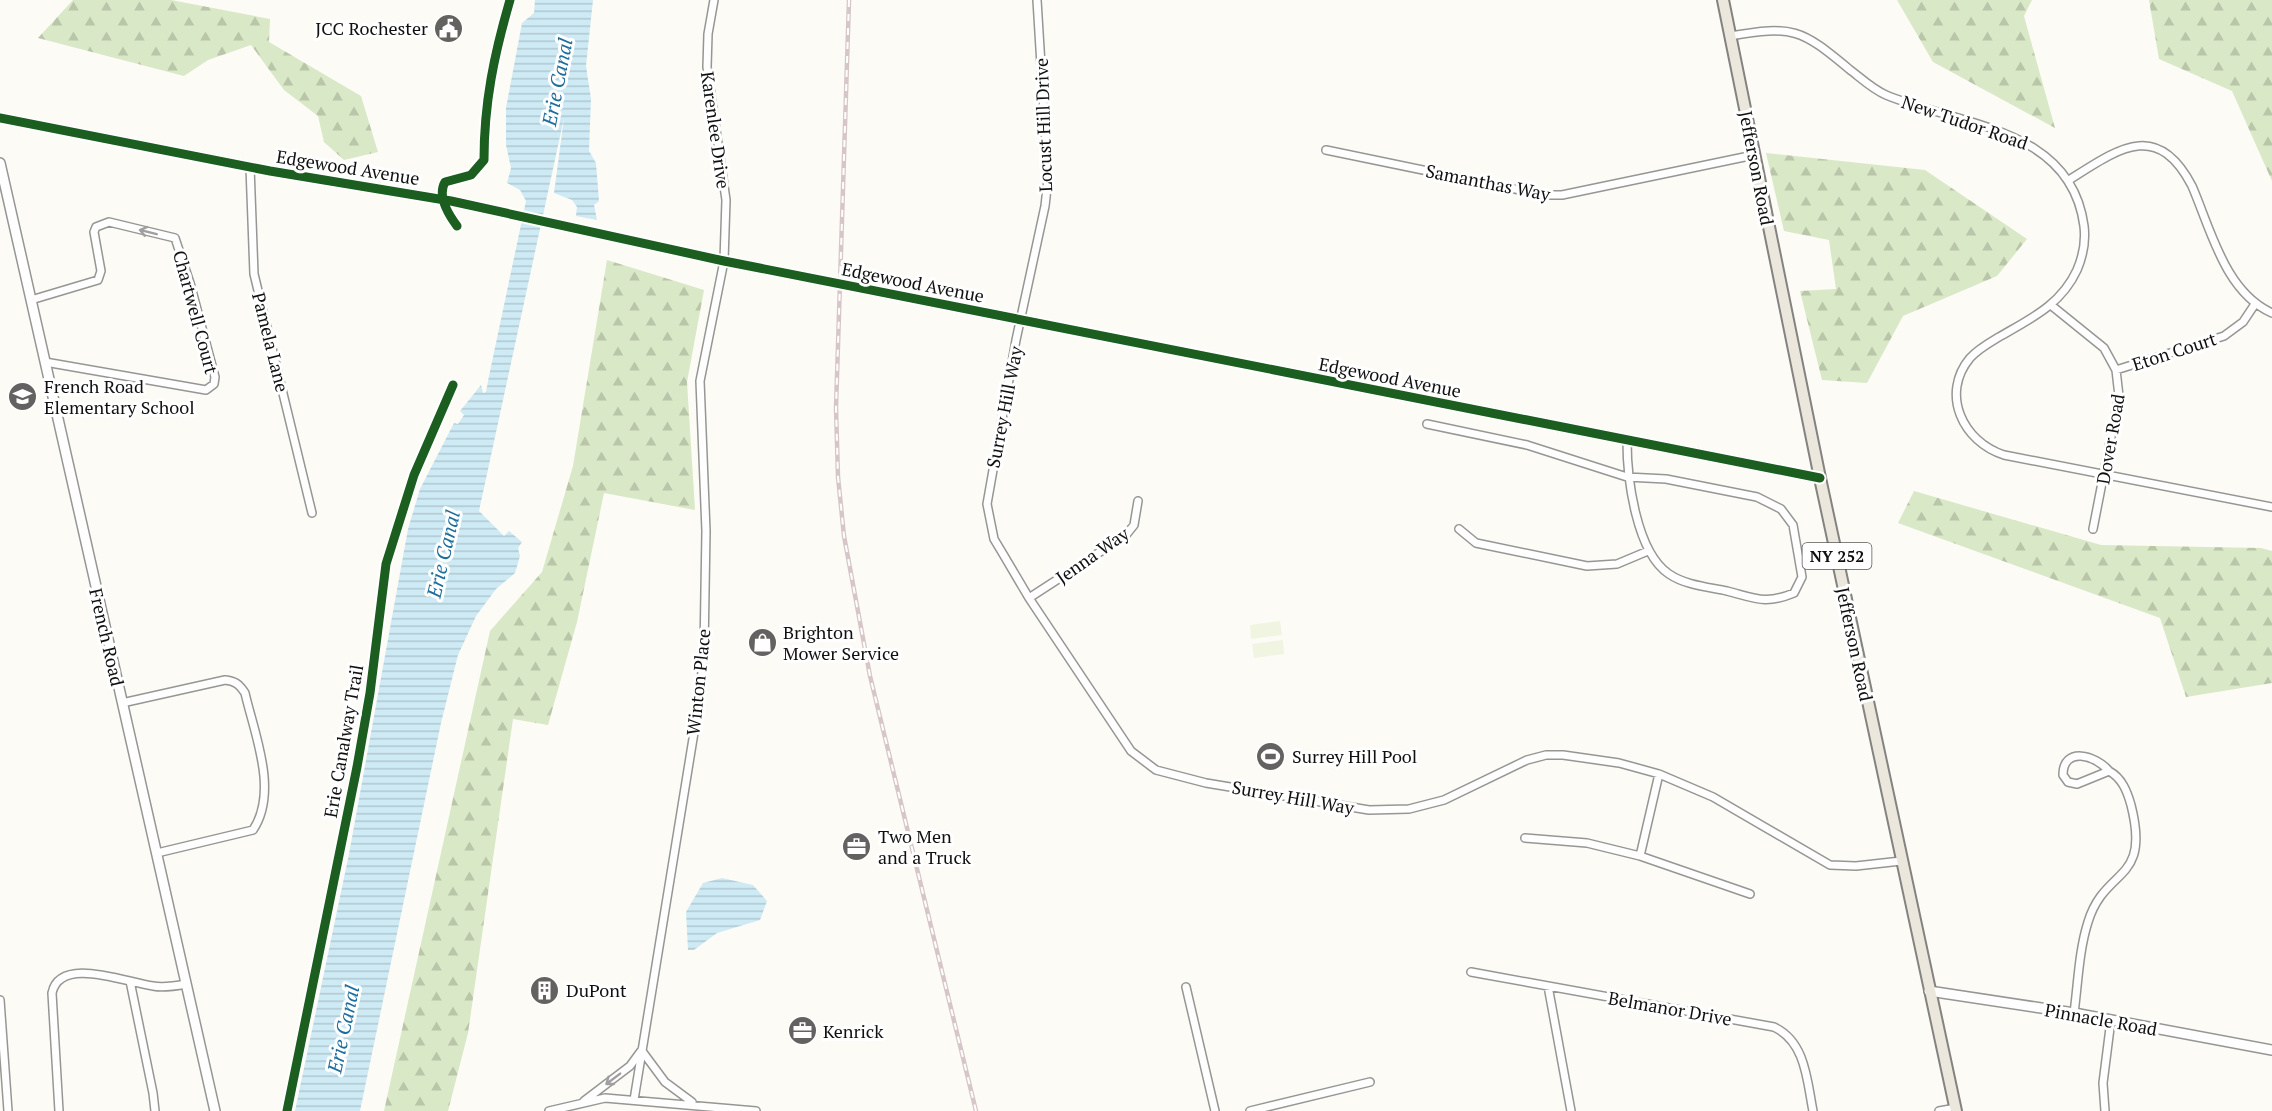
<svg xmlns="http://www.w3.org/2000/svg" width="2272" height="1111" font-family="'PT Serif',serif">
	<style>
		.forest { fill: url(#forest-firs) }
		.pitch { fill: #f0f5e1 }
		.water { fill: url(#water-rules) }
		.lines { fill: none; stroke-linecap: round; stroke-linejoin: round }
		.minor-casing { stroke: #969694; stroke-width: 10 }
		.tertiary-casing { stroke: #969694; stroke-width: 12 }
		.primary-casing { stroke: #848381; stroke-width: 14 }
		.minor { stroke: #fffefe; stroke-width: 7 }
		.tertiary { stroke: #fffefe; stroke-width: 9 }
		.primary { stroke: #ebe7dc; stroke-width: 10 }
		.rail-casing { stroke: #d7c6c8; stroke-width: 4.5 }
		.rail { stroke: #fff; stroke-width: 2; stroke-dasharray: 7; stroke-linecap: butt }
		.cycleway-casing { stroke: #fff; stroke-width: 13 }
		.cycleway { stroke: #1b5e20; stroke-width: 9 }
		.oneway { stroke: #9f9f9f }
		.labels { text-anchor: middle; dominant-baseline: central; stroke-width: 6; stroke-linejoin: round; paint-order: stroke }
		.shield { fill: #fff; stroke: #585858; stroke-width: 1.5 }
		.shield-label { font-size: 16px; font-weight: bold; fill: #101010 }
		.poi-label { font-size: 18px; fill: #101010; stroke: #fff; text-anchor: start }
		.street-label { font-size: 18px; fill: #101010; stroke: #fff }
		.water-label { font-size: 20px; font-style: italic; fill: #1e6e9d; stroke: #fff }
	</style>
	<defs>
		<pattern id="forest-firs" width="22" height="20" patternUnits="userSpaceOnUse" patternTransform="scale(1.5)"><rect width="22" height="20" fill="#d9e8c6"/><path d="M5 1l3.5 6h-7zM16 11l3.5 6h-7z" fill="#b9c6a9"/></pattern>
		<pattern id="water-rules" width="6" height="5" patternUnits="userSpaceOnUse" patternTransform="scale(1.5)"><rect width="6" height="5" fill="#ceeaf4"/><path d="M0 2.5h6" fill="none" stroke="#b0c8d0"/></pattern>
	</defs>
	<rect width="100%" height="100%" fill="#fcfbf6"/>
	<!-- forest -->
	<path class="forest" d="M73,0h98l99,19 -1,23 92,54 17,56 -34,8 -20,-18 -6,-26 -34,-26 -33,-45 -43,15 -24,16 -146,-38z
		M1897,0h135l-8,16 31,112 -122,-66z
		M2149,0h123v181l-40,-90 -73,-32z
		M1766,153l159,17 102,69 -30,37 -94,40 -36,67 -45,-3 -22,-89 36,-2 -7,-49 -45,-9z
		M607,260l97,30 -17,92 8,128 -91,-17 -27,129 -29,103 -35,-6 -45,314 -20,78h-64l106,-480 52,-59 31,-106z
		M1914,491l187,54 160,3 11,3v132l-86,14 -26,-79 -262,-95z"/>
	<!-- pitch -->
	<path class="pitch" d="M1280,621l2,14 -31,4 -1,-14z
		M1283,640l1,14 -30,4 -2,-14z"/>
	<!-- water -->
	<path class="water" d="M535,0h58l-7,66 5,33 -2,52 7,12 3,38 -5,4 3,15 -21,-4 1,-9 -5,-7 -18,-7 10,-75 -85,393 25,25 5,-5 13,11 -4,6 2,8 -5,17 -19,16 -20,27 -18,39 -17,68 -81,388h-65l54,-257 59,-325 12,-40 34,-66 4,1 6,-9 -4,-4 21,-26 2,8 3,-1 3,-16 37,-175 -6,-11 -13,-7 4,-15 -5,-23v-37l16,-85 12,-10z
		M1267,747l13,2 2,11 -14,5 -7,-3 -1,-10z
		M722,878l31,7 14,16 -7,19 -43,13 -23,17h-6l-2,-38 17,-29z"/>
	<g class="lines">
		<defs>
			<path id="minor" d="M1037,0l11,179 -3,27 -29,134 -29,164 7,35 9,15 26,44 102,153 25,19 50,13 163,27 40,-1 35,-9 83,-40 19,-5h17l56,8 40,11 54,23 117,68 26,1 45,-5
				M1730,36c63,-11 71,-7 119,33 12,9 23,20 37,26 75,31 185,32 198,131 2,16 -1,30 -7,44 -16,35 -47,49 -78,67 -10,6 -21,12 -29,21 -30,36 -7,84 34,97l268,52
				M1326,150l218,45h18l192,-40
				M250,167l4,107 58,239
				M2069,180c49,-31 88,-61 123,6 19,44 33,106 80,127
				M31,300l67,-20 3,-9 -7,-39 2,-5 13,-5 66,16 15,45 25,94 -1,7 -8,6 -161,-28
				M2052,306l52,42 12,22 3,26 -26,133
				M2116,370l108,-34 19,-14 12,-18
				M1427,424l100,21 100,32 39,2 91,18 24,12 12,16 9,52 -8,16c-29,12 -39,5 -67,-2 -19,-4 -42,-6 -58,-17 -33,-22 -42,-96 -42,-133
				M1459,529l17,14 111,23 30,-2 31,-13
				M1029,598l97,-63 8,-10 4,-24
				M122,703l103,-23c10,1 14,4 20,13 9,40 34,98 8,137l-96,23
				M1525,838l62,5 53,13 110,38
				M1640,856l19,-82
				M1471,972l303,55c32,15 33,54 39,84
				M130,981l23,112 2,18
				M1548,986l23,125
				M1186,987l29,124
				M0,1000l8,111
				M2074,1013c4,-30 5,-63 14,-91 17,-56 63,-38 43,-117 -4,-14 -9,-27 -22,-34l-32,13 -9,-2 -5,-7c0,-29 33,-20 46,-4
				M642,1051l23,31 27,20
				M634,1100l65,-398 5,-52 2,-119 -6,-150 24,-120 2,-61 -19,-133 1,-33 6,-34
				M584,1101l46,-35 11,-15
				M59,1111l-7,-118c8,-38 75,-10 101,-7 11,2 22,0 33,-2
				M549,1111l56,-13 151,13
				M1250,1111l120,-29
				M1939,1111l17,-3
				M2105,1111l-2,-28 8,-63"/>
			<path id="tertiary" d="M0,118l270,53 181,30 273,60 1096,217
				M0,163l215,948
				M1929,991l145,22 198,37"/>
			<path id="primary" d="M1723,0l97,478 136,633"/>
		</defs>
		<!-- minor casing -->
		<use href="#minor" class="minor-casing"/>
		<!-- tertiary casing -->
		<use href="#tertiary" class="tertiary-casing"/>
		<!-- primary casing -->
		<use href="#primary" class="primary-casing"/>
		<!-- minor -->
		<use href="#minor" class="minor"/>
		<!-- tertiary -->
		<use href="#tertiary" class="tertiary"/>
		<!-- primary -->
		<use href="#primary" class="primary"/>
		<defs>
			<path id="rail" d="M849,0l-13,408 2,69 6,59 26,140 106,435"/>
		</defs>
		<!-- rail casing -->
		<use href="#rail" class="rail-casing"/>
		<!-- rail -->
		<use href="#rail" class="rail"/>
		<defs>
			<path id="cycleway" d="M0,118l270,53 181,30 273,60 1096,217
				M457,226c-9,-12 -20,-30 -12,-44l26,-7 13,-15c0,-57 10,-105 26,-160
				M287,1111l70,-344 13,-74 16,-129 28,-89 39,-90"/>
		</defs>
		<!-- cycleway casing -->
		<use href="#cycleway" class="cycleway-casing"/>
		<!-- cycleway -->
		<use href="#cycleway" class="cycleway"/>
	</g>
	<!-- one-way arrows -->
	<defs><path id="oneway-shaft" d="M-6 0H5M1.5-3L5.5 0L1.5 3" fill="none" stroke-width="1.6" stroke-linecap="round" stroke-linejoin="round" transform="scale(1.5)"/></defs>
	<g class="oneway">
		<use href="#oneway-shaft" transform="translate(148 232) rotate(-166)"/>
		<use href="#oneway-shaft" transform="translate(613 1079) rotate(143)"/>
	</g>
	<!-- icons -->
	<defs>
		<symbol id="civic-disc" viewBox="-11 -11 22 22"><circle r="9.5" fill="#636260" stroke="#fff"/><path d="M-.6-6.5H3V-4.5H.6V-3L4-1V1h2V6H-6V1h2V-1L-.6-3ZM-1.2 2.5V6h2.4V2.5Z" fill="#fff"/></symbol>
		<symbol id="school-disc" viewBox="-11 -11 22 22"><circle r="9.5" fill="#636260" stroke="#fff"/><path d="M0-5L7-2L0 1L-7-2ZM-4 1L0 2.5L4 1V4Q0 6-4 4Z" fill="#fff"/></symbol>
		<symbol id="shop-disc" viewBox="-11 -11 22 22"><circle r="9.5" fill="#636260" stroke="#fff"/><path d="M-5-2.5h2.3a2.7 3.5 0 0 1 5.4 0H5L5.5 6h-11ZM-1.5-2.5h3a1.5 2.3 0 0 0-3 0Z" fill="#fff"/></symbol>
		<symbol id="stadium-disc" viewBox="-11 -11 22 22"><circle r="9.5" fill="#636260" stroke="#fff"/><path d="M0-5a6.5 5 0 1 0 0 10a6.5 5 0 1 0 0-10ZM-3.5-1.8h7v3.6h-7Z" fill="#fff"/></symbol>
		<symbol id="office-disc" viewBox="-11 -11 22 22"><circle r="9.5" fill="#636260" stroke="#fff"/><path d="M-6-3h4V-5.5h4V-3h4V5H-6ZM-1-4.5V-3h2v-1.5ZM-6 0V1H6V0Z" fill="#fff"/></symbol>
		<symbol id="building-disc" viewBox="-11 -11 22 22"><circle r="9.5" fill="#636260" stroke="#fff"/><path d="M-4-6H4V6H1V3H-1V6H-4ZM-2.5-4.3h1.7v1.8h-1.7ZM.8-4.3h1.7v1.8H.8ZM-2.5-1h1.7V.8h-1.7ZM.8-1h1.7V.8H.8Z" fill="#fff"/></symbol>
	</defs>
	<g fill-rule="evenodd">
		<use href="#civic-disc" x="432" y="12" width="33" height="33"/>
		<use href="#school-disc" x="6" y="380" width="33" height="33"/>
		<use href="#shop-disc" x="746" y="626" width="33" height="33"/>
		<use href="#stadium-disc" x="1254" y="740" width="33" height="33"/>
		<use href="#office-disc" x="840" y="830" width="33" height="33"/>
		<use href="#building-disc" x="528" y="974" width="33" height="33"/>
		<use href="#office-disc" x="786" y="1014" width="33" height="33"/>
	</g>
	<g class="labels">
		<!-- shield labels -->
		<rect class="shield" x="1802.5" y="543" width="69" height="26" rx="4.5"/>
		<g class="shield-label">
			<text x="1837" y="556">NY 252</text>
		</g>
		<!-- poi labels -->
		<g class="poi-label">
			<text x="428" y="28" text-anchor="end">JCC Rochester</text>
			<text x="44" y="386">French Road<tspan x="44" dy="21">Elementary School</tspan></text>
			<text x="783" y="632">Brighton<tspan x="783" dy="21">Mower Service</tspan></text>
			<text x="1292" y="756">Surrey Hill Pool</text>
			<text x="878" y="836">Two Men<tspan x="878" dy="21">and a Truck</tspan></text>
			<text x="566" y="990">DuPont</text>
			<text x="823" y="1031">Kenrick</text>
		</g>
		<!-- street labels -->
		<g class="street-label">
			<text transform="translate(1965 122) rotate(19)">New Tudor Road</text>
			<text transform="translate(1043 125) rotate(-92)">Locust Hill Drive</text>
			<text transform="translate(716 130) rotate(82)">Karenlee Drive</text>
			<text transform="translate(348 167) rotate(9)">Edgewood Avenue</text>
			<text transform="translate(1757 168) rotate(79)">Jefferson Road</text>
			<text transform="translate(1488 182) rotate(11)">Samanthas Way</text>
			<text transform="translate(913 282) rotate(11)">Edgewood Avenue</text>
			<text transform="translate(196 312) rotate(75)">Chartwell Court</text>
			<text transform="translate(271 342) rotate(76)">Pamela Lane</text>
			<text transform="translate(2174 351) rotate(-18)">Eton Court</text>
			<text transform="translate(1390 377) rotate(11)">Edgewood Avenue</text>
			<text transform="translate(1004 407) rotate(-79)">Surrey Hill Way</text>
			<text transform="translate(2110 439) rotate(-80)">Dover Road</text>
			<text transform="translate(1092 555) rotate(-35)">Jenna Way</text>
			<text transform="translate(107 637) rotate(77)">French Road</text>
			<text transform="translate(1855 644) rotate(78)">Jefferson Road</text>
			<text transform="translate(698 682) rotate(-84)">Winton Place</text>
			<text transform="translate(343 741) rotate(-80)">Erie Canalway Trail</text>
			<text transform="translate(1293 797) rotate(10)">Surrey Hill Way</text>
			<text transform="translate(1670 1008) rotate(10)">Belmanor Drive</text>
			<text transform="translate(2101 1019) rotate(10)">Pinnacle Road</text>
		</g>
		<!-- water labels -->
		<g class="water-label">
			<text transform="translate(557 82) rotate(-79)">Erie Canal</text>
			<text transform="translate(443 554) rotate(-77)">Erie Canal</text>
			<text transform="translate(343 1029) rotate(-78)">Erie Canal</text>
		</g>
	</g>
</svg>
